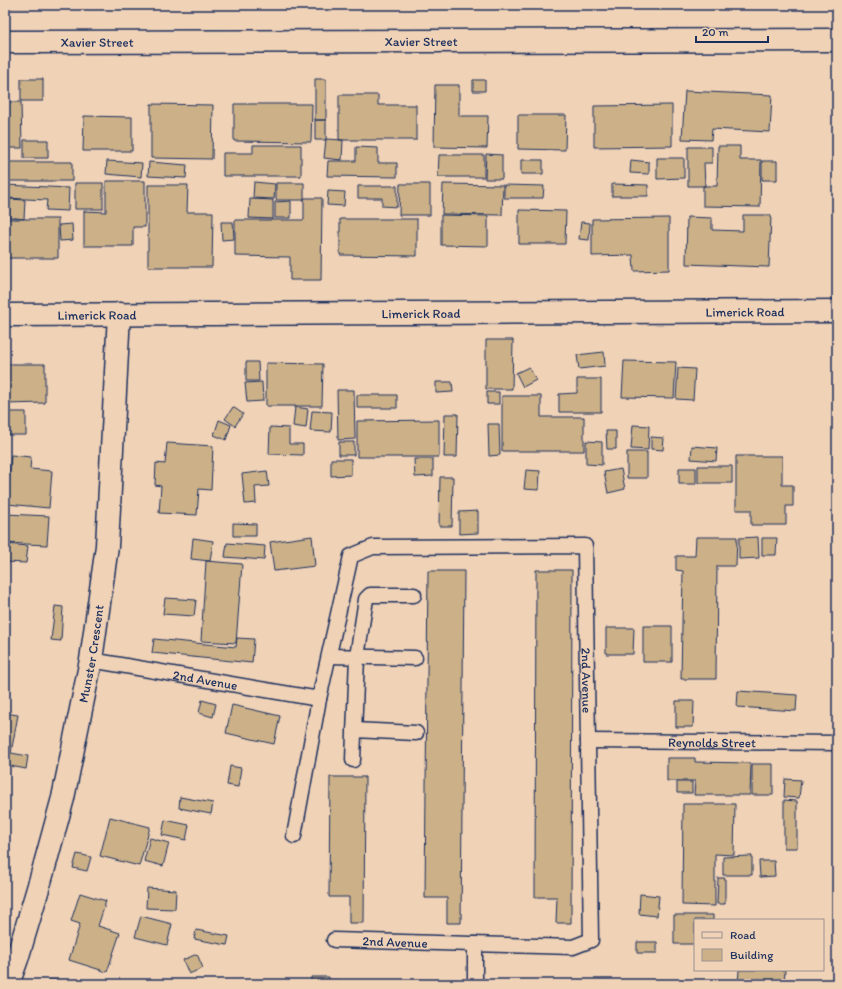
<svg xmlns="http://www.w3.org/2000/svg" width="842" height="989" font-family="Itim,sans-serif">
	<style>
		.building { fill: #ccb188; stroke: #1b2f5e }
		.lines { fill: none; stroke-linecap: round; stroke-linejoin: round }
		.service-casing { stroke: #1b2f5e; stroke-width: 17 }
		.minor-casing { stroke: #1b2f5e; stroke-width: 25 }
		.secondary-casing { stroke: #1b2f5e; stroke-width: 25 }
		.service { stroke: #f0d2b6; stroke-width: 14 }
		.minor { stroke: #f0d2b6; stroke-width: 22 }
		.secondary { stroke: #f0d2b6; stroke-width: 22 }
		.labels { text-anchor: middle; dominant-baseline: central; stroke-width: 3; stroke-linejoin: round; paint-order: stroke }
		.street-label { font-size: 13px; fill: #1b2f5e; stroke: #f0d2b6 }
	</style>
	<rect width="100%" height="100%" fill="#f0d2b6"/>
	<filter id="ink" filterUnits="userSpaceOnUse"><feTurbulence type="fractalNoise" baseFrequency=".025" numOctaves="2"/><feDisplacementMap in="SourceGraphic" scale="8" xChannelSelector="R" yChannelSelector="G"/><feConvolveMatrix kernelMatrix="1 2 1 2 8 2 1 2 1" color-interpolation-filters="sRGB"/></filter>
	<g filter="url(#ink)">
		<!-- building -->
		<path class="building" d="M5,5h34v2h-34z
			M21,79h22v22h-22z
			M315,79h11v41h-11z
			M473,80h12v11h-12z
			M435,85h24v31h29l-1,32 -53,-1z
			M685,91l87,4 -2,37 -58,-3 -1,11 -29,-1z
			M339,95h39v10h38v35h-77z
			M5,102h16l1,46h-17z
			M151,104l62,1 -1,54 -61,-1z
			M234,104h78l-1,38 -77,-1z
			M672,105v41l-78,1v-41z
			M518,115h48l-1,35 -47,-1z
			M84,116l48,1v34h-49z
			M315,120h11v20h-11z
			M326,139l17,1 -1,20 -18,-2z
			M24,140h24v18h-24z
			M253,145h48v31h-78v-23h30z
			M718,146h22v14h21l-1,47 -57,-1v-20h14z
			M356,147l22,1v15h19v14l-70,-1 1,-15h28z
			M688,147h24v16h-8l1,23h-17z
			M486,154l16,1v24h-17z
			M439,155h45v22h-46z
			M657,158h27v20l-27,1z
			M521,160h22v14h-22z
			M631,160l18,2v12l-19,-1z
			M107,161l35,2 -1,14 -35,-3z
			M762,161h15v19h-15z
			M5,162h67v19h-67z
			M149,162l38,3 -1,13 -38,-2z
			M106,181h39v46h-12v19h-49v-35l22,1z
			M254,182l21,2 -1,15 -21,-1z
			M75,183h28v26h-28z
			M276,183h28v17h-28z
			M400,184h30v31h-31z
			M443,184l60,1 -1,30 -60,-1z
			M612,184l36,1v11h-36z
			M5,185l64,3 -1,23 -22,-1 1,-10 -42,-2z
			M148,185h40l-1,27h26l-1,55h-64z
			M504,185l40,1 -1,12h-39z
			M358,186h39v21l-15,-1v-8h-24z
			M328,191l17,1 -1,14 -17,-1z
			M304,198h18l-1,82h-31v-23l-55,-1v-36h69z
			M10,199l15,1 -1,19 -15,-2z
			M250,199l23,1v19l-24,-1z
			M291,201v17h-16v-16z
			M519,210l47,1 -1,33h-46z
			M441,215l47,1v30l-47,-1z
			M743,215h28l-2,52 -83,-3 1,-47 25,1v12l31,1z
			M669,218v52l-35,1 -1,-16 -41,1v-37z
			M5,219h53v39h-53z
			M340,219h77v37l-77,-1z
			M221,222h12l1,17 -12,1z
			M581,222l9,1 -1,17 -10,-1z
			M72,224l1,16 -13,1 -1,-16z
			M486,340h27l-1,49h-26z
			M604,352l1,14 -26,3 -2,-14z
			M624,361l52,1 -2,36 -52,-1z
			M246,362h12l1,19h-13z
			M266,363l57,1 -1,42h-56z
			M5,364h40v39l-40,1z
			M529,367l7,13 -13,7 -7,-14z
			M678,368l17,1 -2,31 -17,-1z
			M577,379h24v33h-42v-18l18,-1z
			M262,382l1,19 -16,1 -2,-19z
			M436,382h16l1,10 -17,1z
			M337,390h17l1,49 -17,1z
			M487,392h12v12h-12z
			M357,395h40v13h-40z
			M502,396h39v21h43v34h-82z
			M233,407l10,7 -8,12 -10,-7z
			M295,407l13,2 -2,19 -13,-2z
			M312,411l20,1 -1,20 -21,-1z
			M5,412h21v23h-21z
			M445,414h13l-1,43h-13z
			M219,420l12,5 -5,15 -12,-5z
			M439,420v37h-82v-36z
			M488,424h11l1,31 -11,1z
			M633,425l16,1 -1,24 -17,-1z
			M270,427l19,1v16h14v11l-34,-1z
			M606,431h10v18h-9z
			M651,437l13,1 -1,12 -12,-1z
			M586,441l16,1v23l-16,-1z
			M339,442h15v13h-15z
			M167,443l46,3 -2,44 -12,-1 -2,26 -38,-2 2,-27 -6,-1 1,-22 9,1z
			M692,446l25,2 -1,13 -25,-2z
			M627,452h20v26h-20z
			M11,455l20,2 -1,12 22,2 -3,37 -42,-4z
			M736,456h46v29h11v21h-7v19h-35v-15h-15z
			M331,459h20v16l-20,1z
			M414,459h19v17l-18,1z
			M698,466h34v17h-34z
			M679,468h17v16h-17z
			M621,469l4,20 -17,4 -4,-21z
			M526,470l14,1 -1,19 -15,-1z
			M267,471l2,15 -14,1 1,16 -11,1 -3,-30z
			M440,477h13l-1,49h-13z
			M478,511v22l-19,1v-22z
			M5,514l44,2 -2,29 -42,-2z
			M233,523l23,1v12h-23z
			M312,536l3,30 -41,5 -4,-29z
			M696,537h41l-1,29h-19l-1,113h-35l2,-108 -7,-1v-14h19z
			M758,537l1,21 -20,1v-21z
			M193,538l20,3 -3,20 -19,-2z
			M762,538h15l-1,17h-14z
			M227,543l38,3 -1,14 -39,-3z
			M5,544l23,2 -2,17 -21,-1z
			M206,561l36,3 -6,79 -35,-2z
			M536,570h36l-1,353h-15l1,-26h-22z
			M428,571h36l-3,352h-14v-25h-22z
			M165,598l31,2 -2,16 -31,-2z
			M55,606l8,1 -2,34 -10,-1z
			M643,626h29v36h-29z
			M606,628h28l-1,26h-27z
			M237,638l17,1 -2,24 -100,-10 2,-14 82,8z
			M738,691l59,4 -1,16 -59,-4z
			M202,700l14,4 -3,13 -14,-4z
			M676,701h18l-1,26h-17z
			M232,705l48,11 -6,28 -48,-11z
			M5,713l13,2 -7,38 17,3 -2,13 -21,-4z
			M667,758h28v4l56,1 -1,32h-56l1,-14h-28z
			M752,764h21v31h-21z
			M230,766l11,2 -3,19 -11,-2z
			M330,777h35l-1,146h-15v-26h-20z
			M785,779l16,1 -2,18 -15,-1z
			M677,782h15v11h-15z
			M180,797l33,6 -2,11 -32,-6z
			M784,800l13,1v47h-13z
			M683,804h52l-1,51 -19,-1v52l-33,-1z
			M110,817l40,10 -11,39 -39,-10z
			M165,820l24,5 -3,15 -24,-5z
			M150,838l19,5 -6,23 -19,-5z
			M77,854l14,3 -4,14 -14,-3z
			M752,856v19h-29v-18z
			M759,861h15l1,15 -15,1z
			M718,878h7v26h-8z
			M147,888l29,2 -1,19 -29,-1z
			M80,893l26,8 -8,25 22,7 -13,39 -38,-12 11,-36 -9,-3z
			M640,894l19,2 -2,20 -18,-2z
			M674,915h39v5h-18v24h-21z
			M141,916l31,8 -5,21 -32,-8z
			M196,930l33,6 -2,9 -33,-6z
			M637,942h20v11h-20z
			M197,954l6,14 -14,6 -6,-14z
			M739,970h46l-1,14h-46z
			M311,977h18v7h-18z
			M49,980h19v4h-19z
			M330,980h8v4h-8z
			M366,982l28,1v1h-28z"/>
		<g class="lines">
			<defs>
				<g id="service">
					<path d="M329,656l86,2"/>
					<path id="s1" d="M91,660l228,39"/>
					<path d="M354,730l62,3"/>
					<path id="s2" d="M588,741l249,2"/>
					<path d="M353,760l4,-103 9,-58 4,-4h44"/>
					<path id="s3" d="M294,836l25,-137 32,-143 22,-9 212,-1 6,394 -18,7 -239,-7"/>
					<path d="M475,984v-40"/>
				</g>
				<g id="minor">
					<path id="s4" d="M5,315l832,-4"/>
					<path id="s5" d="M8,984l9,-25 25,-84 21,-77 28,-138 16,-114 12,-232"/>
				</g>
				<g id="secondary">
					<path id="s6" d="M5,42l832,-2"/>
				</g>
			</defs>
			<!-- service casing -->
			<use href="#service" class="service-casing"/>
			<!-- minor casing -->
			<use href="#minor" class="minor-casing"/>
			<!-- secondary casing -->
			<use href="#secondary" class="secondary-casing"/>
			<!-- service -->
			<use href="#service" class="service"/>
			<!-- minor -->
			<use href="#minor" class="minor"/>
			<!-- secondary -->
			<use href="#secondary" class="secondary"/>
		</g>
	</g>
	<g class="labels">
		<!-- street labels -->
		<g class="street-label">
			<text stroke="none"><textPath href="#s6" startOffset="416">Xavier Street</textPath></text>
			<text stroke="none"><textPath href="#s6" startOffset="92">Xavier Street</textPath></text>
			<text stroke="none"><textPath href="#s4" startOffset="740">Limerick Road</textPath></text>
			<text stroke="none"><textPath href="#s4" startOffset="92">Limerick Road</textPath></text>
			<text stroke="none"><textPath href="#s4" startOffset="416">Limerick Road</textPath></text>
			<text stroke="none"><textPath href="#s5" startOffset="341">Munster Crescent</textPath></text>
			<text stroke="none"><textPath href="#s1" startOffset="116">2nd Avenue</textPath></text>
			<text stroke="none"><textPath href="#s3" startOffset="656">2nd Avenue</textPath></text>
			<text stroke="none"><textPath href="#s2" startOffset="124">Reynolds Street</textPath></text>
			<text transform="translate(395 942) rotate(2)">2nd Avenue</text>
		</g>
	</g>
	<!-- margin -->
	<rect width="842" height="989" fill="none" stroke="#f0d2b6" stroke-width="20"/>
	<rect x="10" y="10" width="822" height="969" fill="none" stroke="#1b2f5e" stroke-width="1.5" filter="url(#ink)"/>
	<!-- legend -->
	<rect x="694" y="919" width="130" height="52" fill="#f0d2b6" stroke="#9b9193"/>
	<rect x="702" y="932" width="20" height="6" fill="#f0d2b6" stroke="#9b9193"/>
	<text x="730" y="939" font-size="12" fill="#1b2f5e">Road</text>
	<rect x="702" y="949" width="20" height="12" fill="#ccb188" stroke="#9b9193"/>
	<text x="730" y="959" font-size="12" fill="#1b2f5e">Building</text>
	<!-- scale -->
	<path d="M696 36v6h72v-6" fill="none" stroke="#1b2f5e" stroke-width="2"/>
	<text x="702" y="36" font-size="12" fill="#1b2f5e" stroke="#f0d2b6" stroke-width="3" paint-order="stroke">20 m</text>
</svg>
